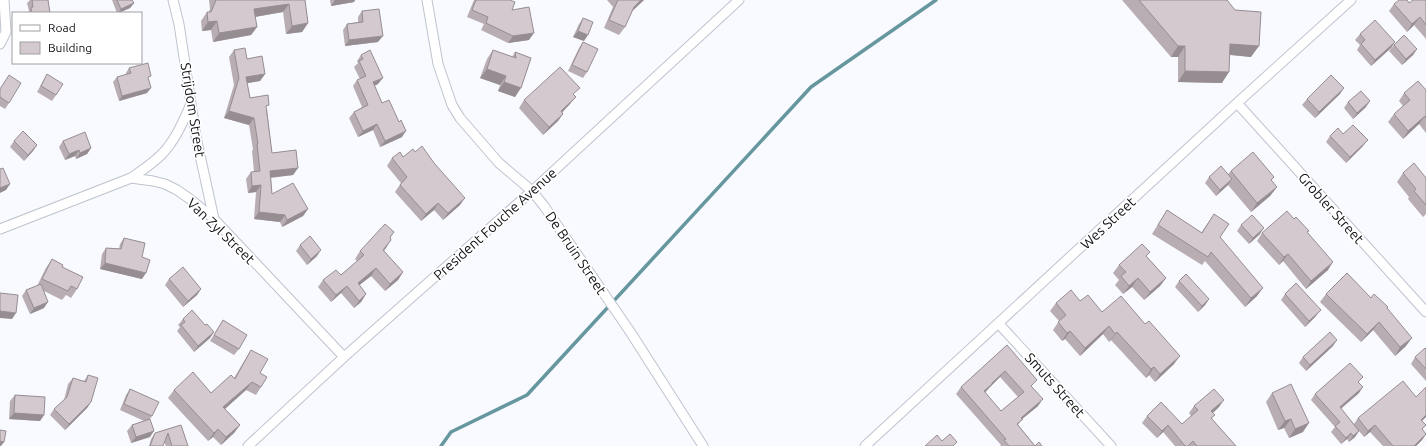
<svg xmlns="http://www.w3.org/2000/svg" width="1426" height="446" font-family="Ubuntu,sans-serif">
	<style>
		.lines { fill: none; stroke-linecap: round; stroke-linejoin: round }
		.stream { stroke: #66979e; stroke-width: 3.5 }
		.street-casing { stroke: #bec3ce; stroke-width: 11 }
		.street { stroke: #fff; stroke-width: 9 }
		.wall { fill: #b7adb3; fill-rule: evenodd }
		.shaded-wall { fill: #958d92 }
		.building { fill: #d5c9d0; stroke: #958d92; fill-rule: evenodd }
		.labels { text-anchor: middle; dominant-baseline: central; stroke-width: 3.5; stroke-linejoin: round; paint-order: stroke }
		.street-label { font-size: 14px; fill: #111216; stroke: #fff }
	</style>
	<rect width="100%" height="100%" fill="#f8faff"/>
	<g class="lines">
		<!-- stream -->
		<path class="stream" d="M441,446l10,-14 76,-37 284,-308 125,-87"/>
		<defs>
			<path id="street" d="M173,0l6,24 17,113 18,82
				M427,0l11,64 14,41 8,13 39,45 33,28 12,15 87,127 72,113
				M0,44l6,-12 -2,-32
				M1237,103l189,209
				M131,178c10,-7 21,-14 30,-23 14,-14 22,-33 30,-51
				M0,229l131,-51 22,3 12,3 12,6 13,9 24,20 130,138
				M999,324l112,122
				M248,446l96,-89 188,-166 207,-191
				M865,446l372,-343 114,-103"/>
		</defs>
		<!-- street casing -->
		<use href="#street" class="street-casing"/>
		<!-- street -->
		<use href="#street" class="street"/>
	</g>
	<!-- wall -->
	<path class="wall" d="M30,0h18l2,13h-23l2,-2 -2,-8z
		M112,0h20l2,3 -4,5 -11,5h-2z
		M209,0h96l3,23 -6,9 -16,2 -3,-22 -28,5 2,10 -6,8 -38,7 -2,-12 -9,1 -1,-10 6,-9h2l1,-3z
		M330,0h25l-1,2 -23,4z
		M474,0h36l2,10 17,30 -21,3 -27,-13 3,-6 -17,-7z
		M607,0h37l-13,12 -6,15 -6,8 -15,-7 9,-21z
		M1122,0h105l24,57 -21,-2 -8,28 -44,-1v-25h-7z
		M1426,0v39l-12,-14 -7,7 -18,-21 5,-7 15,-1z
		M362,11l16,31 -33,4 -2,-16 4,-6 11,-2v-5z
		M583,18l1,23 -11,-4 6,-13z
		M1360,34l35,8 -4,6 -20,18 -14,-16 3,-5 -5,-5z
		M583,42l4,30 -4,6 -15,-7 11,-23z
		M1394,45l23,4 -4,6 -11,10 -13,-14z
		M234,50l13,9 18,15 -5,7 -13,2 3,15 17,11 5,44 26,15 -5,7 -22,3 1,16 36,15 -5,7 -21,11 -2,-5 -26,-3 2,-27 -8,1 -2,-14 5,-7h3l-2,-21 1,-2 -4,-24 -25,-7 10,-33 -5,-28z
		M493,50l19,7 3,-5 16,6 -16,39 -17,-6 2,-6 -20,-7 7,-19z
		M361,55l17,29 -4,2 8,17 20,34 -22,10 -7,-17 -15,7 -9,-19 5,-6 8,-5 -9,-21 4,-6 3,-1 -6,-12 4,-4 -1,-2z
		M129,68l18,25 -28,8 -6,-19 4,-5 9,-2v-2z
		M47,74l9,21 -4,6 -15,-9z
		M0,89l9,14 -4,6 -5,-3z
		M1426,90v43l-7,-9 -16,15 -15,-17 6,-8 9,-8 -4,-5 5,-8z
		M1340,94l-25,24 -13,-13 5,-6z
		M574,95l-4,9 -8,9 1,1 -5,7 -15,14 -24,-27 5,-8z
		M1348,102l18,5 -13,12 -9,-11z
		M1343,134l20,12 -17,17 -20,-21 4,-6z
		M14,141l23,4 -4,6 -9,10 -14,-14z
		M63,141l28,7 -4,6 -11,5 -1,-3 -10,4 -6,-13z
		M415,152l19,11 26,42 -17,15 -9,-10 -13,11 -26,-29 6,-9 -14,-17 5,-8 11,-1z
		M1231,171l43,6 -3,4 6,6 -7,9 -19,16 -23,-27 -12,11 -11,-13 4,-6 19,-3z
		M1403,173l23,5v36l-3,3 -15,-18 1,-2 -12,-15z
		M1167,210l34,23 13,-19 6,23 37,59 -12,11 -40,-46 -3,4 -50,-31z
		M1294,219l14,14 20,37 -22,19 -23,-28 -4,4 -22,-24 5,-8z
		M1241,225l19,9 -11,10 -12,-13z
		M394,232l-4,6 -4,10 -2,3 19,21 -5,8 -13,11 -14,-15 -12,9 7,9 -5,8 -7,6 -13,-15 -10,9 -13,-15 5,-7 18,-5 16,-14 -2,-2 5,-8z
		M124,238l18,41 -42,-10 2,-15 4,-6 13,1 1,-5z
		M300,245l17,11 -10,9 -11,-14z
		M1147,257l19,21 -6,8 -16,14 -12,-13 -9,7 -8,-9 4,-5 -6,-7 6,-8z
		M52,259l10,8 15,22 -6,9 -5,-3 -4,5 -18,-9v17l-14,6 -8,-18 4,-6 11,-4 9,-18z
		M169,279l32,10 -4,6 -14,12 -18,-22z
		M1179,281l30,18 -4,6 -7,7 -23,-25z
		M1285,294l31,22 -11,11 -24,-27z
		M1326,294l45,4 35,48 -11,10 -22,-26 -12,12 -41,-40z
		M1080,301l22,11 72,52 -19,18 -6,-7 -3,3 -35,-38 -2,2 -6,-8 -23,22 -15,-17 -3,2 -9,-11 6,-9 -9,-10 6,-8z
		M183,319l22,6 9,7 -4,6 -16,14 -17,-21 3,-4 -2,-2z
		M223,320l16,29 -5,6 -24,-14z
		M1007,345l25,42 6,19 -16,13 -4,6 17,21h7h-42l1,-1 -45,-51 5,-7zM1000,377l18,20 -17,14 -16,-18 5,-6z
		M1333,346l-27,25 -7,-8 4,-6z
		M1426,349v32l-15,-17 4,-7z
		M251,350l9,23 1,14 -5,8 -10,-5 -21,19 15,16 -6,8 -13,12 -8,-8 -5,4 -40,-43 6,-8 37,3 23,-15 12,-20z
		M88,375l3,27 -4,6 -22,22 -15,-15 4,-6 10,-9 4,-16 5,-6 11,3z
		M1359,383v10l-18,16 13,15 4,-6 58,-21 10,-10v30l-4,4 1,9 3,4 -4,6 -6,6h-33l-13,-14 -6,5 -5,-6 -4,6 -6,5 -2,-3 -6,5 -10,-12 4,-5 -24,-27 4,-6z
		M130,389l22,27 -2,3v18l-19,6 -4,-12 5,-6 12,-4 -24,-11 6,-15z
		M1272,393l31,39 -14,6 -5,-10 -6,2 -12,-28z
		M15,395l29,20 -4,6 -31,-2 1,-18z
		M1194,406l25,1 -6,6 -1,6 24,27h-61l-12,-14 -6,6 -15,-15 5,-7 35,8 9,-8 -2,-3z
		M181,425l7,21h-22l-2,-4 -1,4h-14l2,-7 4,-6z"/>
	<!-- shaded-wall -->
	<path class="shaded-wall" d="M335,0h20l-1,2 -23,4z
		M641,0h3l-16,15 6,-8z
		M134,3l-4,5 -12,5 3,-4z
		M289,4l-6,8 -35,6 6,-9z
		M1420,17l-6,8 -7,7 5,-8z
		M217,21l-6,9 -9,1 6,-9z
		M308,23l-6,9 -16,2 6,-8z
		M257,27l-6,8 -38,7 6,-9z
		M578,31l10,4 -4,6 -11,-4z
		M534,33l-5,7 -21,3 5,-7z
		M383,36l-5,6 -33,4 4,-6z
		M1395,42l-4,6 -20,18 4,-6z
		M1230,44l29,2 -8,11 -29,-3z
		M1178,46h7l-7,11h-7z
		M1417,49l-4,6 -11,10 4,-6z
		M487,69l19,7 -6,9 -20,-7z
		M1185,71l44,1 -7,11 -44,-1z
		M265,74l-5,7 -18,3 4,-7z
		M383,78l-5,6 -9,4 4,-6z
		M504,82l17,6 -6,9 -17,-6z
		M151,88l-4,5 -28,8 3,-5z
		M1344,88l-4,6 -25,24 4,-6z
		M576,97l-6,7 -15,15 6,-8z
		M1370,101l-4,6 -13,12 4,-6z
		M229,111l25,7 -5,7 -25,-7z
		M563,114l-5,7 -15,14 6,-8z
		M1425,116l-6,8 -16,15 5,-8z
		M377,124l-4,6 -15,7 5,-6z
		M406,131l-4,6 -22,10 5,-6z
		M1368,140l-5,6 -17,17 4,-6z
		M37,145l-4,6 -9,10 4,-6z
		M91,148l-4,6 -11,5 4,-6z
		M79,150l-4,6 -10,4 4,-6z
		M298,168l-5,7 -28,3 5,-7z
		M1232,179l-4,6 -12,11 4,-6z
		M10,184l-4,6 -6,3v-5z
		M261,185l-5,7 -8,1 4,-7z
		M1277,187l-7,9 -19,16 6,-9z
		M465,198l-5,7 -17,15 5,-7z
		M438,203l-4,7 -13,11 5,-7z
		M308,209l-5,7 -21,11 5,-7z
		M259,212l26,3 -5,7 -26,-3z
		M1264,228l-4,6 -11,10 4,-6z
		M391,240l-5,8 -8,9 5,-7z
		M321,250l-4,6 -10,9 4,-6z
		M1288,254l-5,7 -4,4 5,-8z
		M1333,262l-5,8 -22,19 5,-8z
		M105,263l41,10 -4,6 -42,-10z
		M376,268l-5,8 -19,15 6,-8z
		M403,272l-5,8 -13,11 5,-7z
		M1138,278l-6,9 -9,7 6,-8z
		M1166,278l-6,8 -16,14 6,-8z
		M347,286l-6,7 -10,9 5,-7z
		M1263,288l-6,8 -12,11 6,-9z
		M201,289l-4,6 -14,12 5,-6z
		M366,294l-5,8 -7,6 5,-7z
		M1209,299l-4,6 -7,7 4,-6z
		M48,302l-4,6 -14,6 4,-6z
		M1321,310l-5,6 -11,11 4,-6z
		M0,311l16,2 -4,6 -12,-1z
		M1379,322l-6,8 -12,12 6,-8z
		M1109,326l-6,8 -23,22 5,-8z
		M1070,331l-5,8 -3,2 5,-8z
		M214,332l-4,6 -16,14 4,-6z
		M1117,332l-6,8 -2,2 6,-8z
		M1412,338l-6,8 -11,10 5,-9z
		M1337,340l-4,6 -27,25 4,-6z
		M1180,356l-6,8 -19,18 5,-8z
		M1154,367l-5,8 -3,3 5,-9z
		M1005,371l-5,6 -21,21 5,-7z
		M252,382l-6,8 -28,25 5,-8z
		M1363,387l-4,6 -24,20 5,-6z
		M1043,399l-5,7 -22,18 5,-6z
		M1224,400l-5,7 -12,11 4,-7z
		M91,402l-4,6 -22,22 4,-6z
		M14,413l30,2 -4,6 -31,-2z
		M1426,415v2l-10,9 5,-6z
		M1291,419l-7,9 -6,2 7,-9z
		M1309,423l-6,9 -14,6 6,-9z
		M240,425l-6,8 -13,12 5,-8z
		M1168,425l-5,7 -6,6 5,-7z
		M1375,425l-5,7 -6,5 4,-6z
		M218,429l-5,8 -5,4 6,-8z
		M154,431l-4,6 -19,6 5,-6z
		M1359,431l-4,6 -6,5 4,-6z
		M1351,433l-4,6 -6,5 5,-6z
		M1426,434l-4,6 -6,6h-2z
		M0,441l4,1 -3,4h-1z"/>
	<!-- building -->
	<path class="building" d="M32,0h16l2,13h-18l-1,-5 2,-1z
		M117,0h15l2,3 -13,6z
		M216,0h89l3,23 -16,3 -3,-22 -35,5 3,18 -38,6 -2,-12 -9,1 -1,-10h4z
		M476,0h34l5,2 -3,8 17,-3 5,26 -21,3 -27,-13 2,-6 -16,-7z
		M618,0h23l-7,7 -9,20 -16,-7z
		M1139,0h88l8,10 26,2 -2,34 -29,-2 -1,28 -44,-1v-25h-7z
		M1399,0h8l2,3 4,-3h13v25l-6,-8 -8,7 -18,-20z
		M379,9l4,27 -34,4 -2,-16 16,-2 -1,-11z
		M583,18l10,4 -5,13 -10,-4z
		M1375,20l20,22 -20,18 -14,-16 4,-4 -5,-6z
		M1404,35l13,14 -11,10 -12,-14z
		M583,42l15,7 -11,23 -15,-7z
		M245,48l2,11 15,-3 3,18 -19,3 4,21 18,-3 1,10 -3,1 6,47 24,-3 2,18 -28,3 2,23 21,-11 15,26 -21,11 -2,-5 -26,-3 2,-27 -9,1 -1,-14 9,-1 -3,-27h1l-4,-26 -25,-7 10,-33 -5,-28z
		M370,50l13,28 -10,4 9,21 7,-3 10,22 2,-2 5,11 -21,10 -8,-17 -14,7 -9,-19 14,-7 -11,-25 9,-4 -7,-15 4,-2 -2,-4z
		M493,50l23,8 -1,-6 16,6 -10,30 -17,-6 2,-6 -19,-7z
		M148,63l3,13 -3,1 3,11 -29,8 -5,-19 14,-4 -2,-5z
		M560,67l20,21 -7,6 3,3 -15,14 2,3 -14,13 -25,-27z
		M47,74l16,10 -7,11 -15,-9z
		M9,75l12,8 -12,20 -9,-6v-8z
		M1331,75l13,13 -25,24 -12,-13z
		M1418,81l8,9v28l-1,-2 -17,15 -14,-17 16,-14 -6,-7z
		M1361,91l9,10 -13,12 -9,-11z
		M1353,125l15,15 -18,17 -20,-21 8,-8 5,6z
		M23,131l14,14 -9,10 -14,-14z
		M85,132l6,16 -11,5 -1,-3 -10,4 -6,-13z
		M422,146l12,17 31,35 -17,15 -10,-10 -12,11 -26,-29 7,-8 -15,-19 8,-6 3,5 10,-8 2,3z
		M1253,152l21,25 -3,3 6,7 -20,16 -26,-32z
		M1414,163l12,15v27l-12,-14 2,-2 -13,-16z
		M1221,166l11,13 -12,11 -11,-13z
		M3,168l7,16 -10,4v-19z
		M1167,210l35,23 12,-19 15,10 -9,13 43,51 -12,10 -40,-46 -3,5 -50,-32z
		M1287,211l7,8 2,-2 13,14 -2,1 26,30 -22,19 -23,-27 -4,3 -22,-24z
		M1252,215l12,13 -11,10 -12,-13z
		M385,224l9,8 -4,5 1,3 -8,10 20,22 -13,12 -14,-16 -18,15 8,11 -7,7 -12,-15 -11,9 -13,-15 13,-10 5,5 23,-20 -4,-4z
		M310,236l11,14 -10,9 -11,-14z
		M124,238l21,5 -3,14 8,3 -4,13 -41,-10 1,-15 15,1z
		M1142,244l8,8 -4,4 20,22 -16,14 -12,-14 -9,8 -8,-10 5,-4 -7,-7z
		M52,259l11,6 -1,2 21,10 -6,12 -6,-3 -3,5 -26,-12z
		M183,267l18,22 -13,12 -19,-22z
		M1347,273l24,25 3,-4 14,13 -1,1 25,30 -12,9 -21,-25 -12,12 -41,-40z
		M1186,274l23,25 -7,7 -23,-25z
		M1296,283l25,27 -12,11 -24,-27z
		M41,284l7,18 -14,6 -8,-18z
		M1071,290l9,11 8,-6 14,17 19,-16 24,28 4,-3 31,35 -20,18 -6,-7 -3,2 -34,-37 -2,2 -6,-8 -24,22 -15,-17 -3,2 -9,-11 8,-7 -10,-12z
		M0,293l18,2 -2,18 -16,-2z
		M192,310l13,15 2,-1 7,8 -16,14 -17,-21 4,-3 -2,-3z
		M223,320l24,15 -8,14 -25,-14z
		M1330,332l7,8 -27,25 -7,-8z
		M1007,345l30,35 -6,6 12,13 -22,19 2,1 -6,5 18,22 4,-4 3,4h-33l-5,-6 2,-1 -45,-52zM1005,371l19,21 -23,19 -17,-20 8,-7v-1z
		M1425,348l1,1v20l-11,-12z
		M251,350l17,9 -8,14 7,4 -6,10 -9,-5 -29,25 17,18 -14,12 -8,-8 -4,4 -40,-43 19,-18 18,21 20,-18 4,4z
		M1350,363l13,14 -5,5 5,5 -23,20 19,24 -6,5 -2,-3 -5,5 -11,-12 5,-4 -25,-28z
		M88,375l10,3 -7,24 -22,22 -15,-15 13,-12 6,-19 13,4z
		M1403,381l13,16 10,-10v28l-5,5 5,5 -4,4 4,5 -12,12h-21l-18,-21 -7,6 -10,-13z
		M1291,384l18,39 -14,6 -4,-10 -6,2 -13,-28z
		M130,389l29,13 -7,14 -28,-12z
		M1214,389l10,11 -13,11 4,4 -4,3 25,28h-39l-4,-5 -5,5h-3l-17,-21 -6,6 -15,-15 14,-14 21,22 16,-14 -4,-4z
		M15,395l30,2 -1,18 -30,-2z
		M150,419l4,12 -18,6 -4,-12z
		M181,425l7,21h-16l-4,-13 -5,13h-13l5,-13z
		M0,430l6,1 -2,11 -4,-1z
		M950,434l7,8 -4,4h-28l12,-11 5,6z"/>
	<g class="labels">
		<!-- street labels -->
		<g class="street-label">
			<text transform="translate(193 110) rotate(81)">Strijdom Street</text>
			<text transform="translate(1331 208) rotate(48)">Grobler Street</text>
			<text transform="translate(1108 223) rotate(-43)">Wes Street</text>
			<text transform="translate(495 224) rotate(-42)">President Fouche Avenue</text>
			<text transform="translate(221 231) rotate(44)">Van Zyl Street</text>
			<text transform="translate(576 253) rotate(56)">De Bruin Street</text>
			<text transform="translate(1055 385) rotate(48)">Smuts Street</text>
		</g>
	</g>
	<!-- legend -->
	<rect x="12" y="12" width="130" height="52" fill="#ffffff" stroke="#a0a0a2"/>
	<rect x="20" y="25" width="20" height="6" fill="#ffffff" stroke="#a0a0a2"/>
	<text x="48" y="32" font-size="12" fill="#111216">Road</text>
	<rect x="20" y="42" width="20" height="12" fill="#d5c9d0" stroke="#a0a0a2"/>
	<text x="48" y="52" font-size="12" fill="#111216">Building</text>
</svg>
